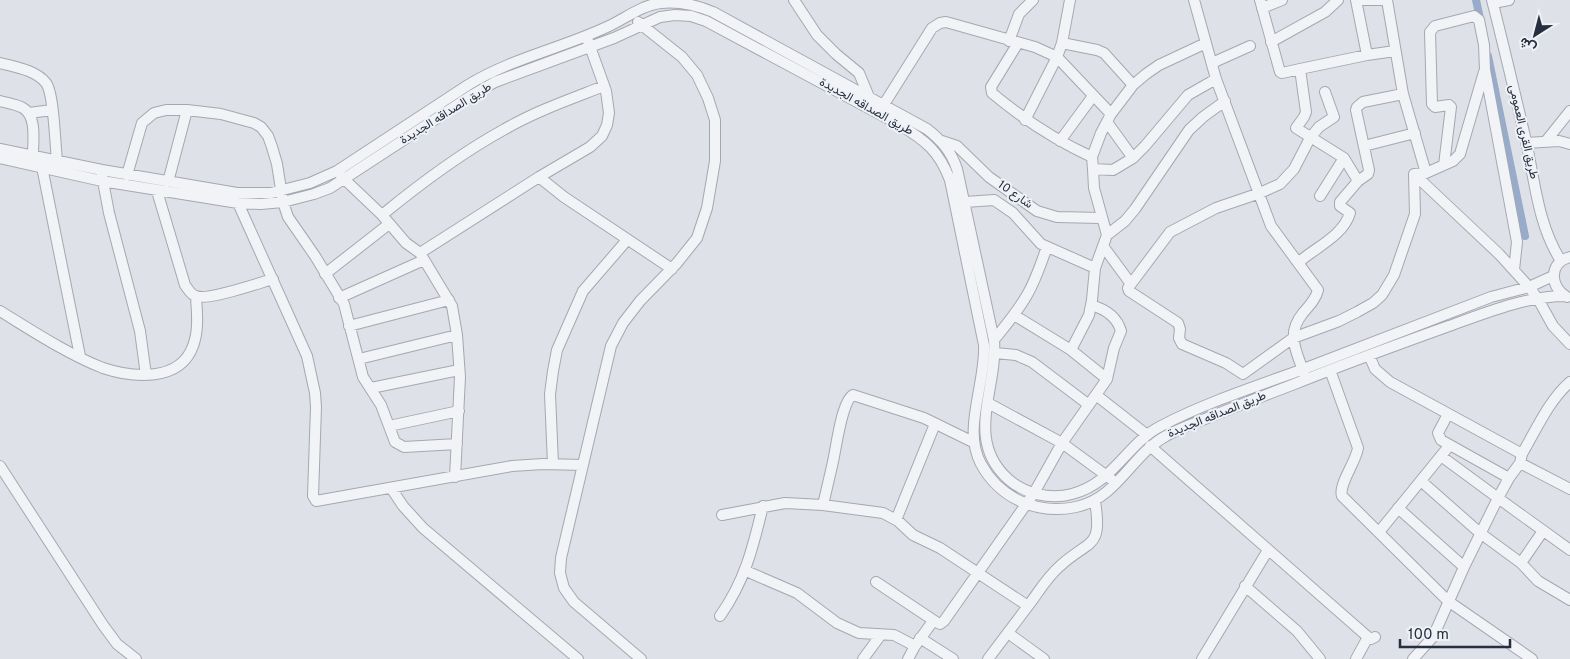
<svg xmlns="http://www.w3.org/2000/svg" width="1570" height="659" font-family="Overpass,Vazirmatn,sans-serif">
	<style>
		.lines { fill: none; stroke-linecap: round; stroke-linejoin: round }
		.canal { stroke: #98abca; stroke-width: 8 }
		.minor-casing { stroke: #a4a8b2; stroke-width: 12 }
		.minor { stroke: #f1f3f7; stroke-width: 10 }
		.labels { text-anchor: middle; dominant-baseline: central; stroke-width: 4; stroke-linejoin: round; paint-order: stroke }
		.street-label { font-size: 12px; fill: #272e40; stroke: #eef1f6 }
	</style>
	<rect width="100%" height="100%" fill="#dfe1e8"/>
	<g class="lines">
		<!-- canal -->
		<path class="canal" d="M1476,0l5,23
			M1488,56l37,180"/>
		<defs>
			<path id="minor" d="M794,0l23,35 19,19 23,19 10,24
				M1194,0l22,79 55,147 47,64c-2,9 -9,16 -15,23 -18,22 -6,39 2,63
				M1260,0l20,72 2,1 18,-4 6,43 -2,5 -8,11 48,30 14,23
				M1356,0l11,55 28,-4
				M1356,0h31
				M1492,0c12,47 23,94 34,141 9,41 12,84 35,120
				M1493,3l16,-3
				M1262,8l20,-8
				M638,22l44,35 15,18 11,23 7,22v41l-8,47 -10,30 -20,25 -37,38 -17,22 -12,23 -50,212 -1,15 4,15 10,14 67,57
				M1009,41l10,-27 14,-14
				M1271,42l54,-30 13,-12
				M1018,43l-27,44 1,6c31,26 63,47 100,64
				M1062,43l35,7 7,3 29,32
				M0,63c15,4 36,7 46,20 8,10 9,61 11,77
				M1212,63l38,-17
				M1300,69l67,-14
				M0,101c7,2 16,3 23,7 14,8 10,33 10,47
				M881,109l51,-81 8,-5 6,-1 89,25 22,10 54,57
				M29,113l23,-3
				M1025,120l32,-63 5,-14 8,-43
				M1107,122l26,36
				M942,141l15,5 32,31 48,34 20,6 44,1
				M1060,141l33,-45
				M1546,141l24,-30
				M1526,143l33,-2 11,3
				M1364,146l51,-13
				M0,149l102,21 135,23h34l39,-10 27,-12 131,-86c44,-27 95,-37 141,-59 17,-8 33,-21 52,-23 18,-2 35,2 52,9l214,117c14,11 24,22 30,40l37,171c4,49 -30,99 14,139 17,15 42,21 64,15 42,-11 55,-51 89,-68 44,-23 93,-39 140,-56 63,-24 126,-49 190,-73l38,-10 24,-11
				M0,158l102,23 136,22 23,1 22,-2 31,-8 16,-6 144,-94 21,-12 119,-44 46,-21 15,-2 16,1 15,5 194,104c26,16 39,26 50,55l34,165c2,39 -22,84 -3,119 19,35 57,51 95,43 42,-9 55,-52 90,-71 12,-7 26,-12 39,-17 29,-12 58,-23 87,-34 52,-21 104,-40 157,-59 36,-13 78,-30 116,-30
				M1444,165l7,-58 -2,-2 -14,2 -3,-3 -2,-72 5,-6 39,-10 5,4 5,25 1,25 32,172 -3,28
				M42,167l38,189
				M1093,169l20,1 20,-12 12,-12 43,-51 28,-16
				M1426,173l27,-12 7,-7 24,-82
				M1414,174l85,80 30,33 9,12 15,27 17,18
				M127,175l15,-52 12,-10 12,-3h21l34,4 33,9 7,4 7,9 4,11 5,17 6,38 5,15 27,39 29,48 19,73 18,28 14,37 9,5 53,-3
				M102,176l7,37 31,118 6,44
				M341,176l41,39 24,28 14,10 32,53 5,29 3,42 -5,100
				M539,177l25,20 108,72
				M168,182l19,-72
				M157,191l28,94c3,4 6,10 11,11 11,5 63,-13 77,-17
				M1320,196l24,-38
				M965,202l29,-2 19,13 28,31 54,24
				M238,203l69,153 8,37 1,14 -3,89 3,5 196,-35 31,-2 40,1
				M382,215c39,-32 79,-62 123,-86 31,-18 66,-30 99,-43
				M1107,235l18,-14 10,-12 54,-79 14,-13 22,-16
				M1103,246l28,38 -3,4 1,3 49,32 2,6 -1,9 3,6 44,19 17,11 50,-36 46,-17 18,-9 16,-9 9,-8 12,-20 21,-61 -1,-40 12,-1 -23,-79 -16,-94
				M420,253l119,-76 51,-30 12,-11 5,-11 2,-12 -3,-22 -18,-50
				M1299,262c17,-15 44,-26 51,-49l-10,-7v-4l18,-21 10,-7 1,-4 -13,-60 1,-3 6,-5 40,-8
				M325,274l64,-50
				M1131,284l39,-52 46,-24 44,-15 20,-9 14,-15 16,-31 9,-11 15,-10 -9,-25
				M1567,297c-18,-10 -18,-35 3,-40
				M339,298l85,-38
				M1091,305c14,4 26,12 30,26l-7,17 -7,31
				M0,311c31,19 69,44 103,57 30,10 77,14 90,-22 6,-16 4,-33 3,-49
				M349,326l100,-26
				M994,340c12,-15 24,-29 33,-45 9,-15 14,-32 20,-48
				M1071,350l18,-35 3,-15 3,-32 12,-33 -13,-47 -1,-19 -1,-12 9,-24 10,-19 22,-29 13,-11 13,-9 47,-22
				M995,353l21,2 16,7 57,43
				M1369,355l6,14 15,13 132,72
				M359,359l98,-24
				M1330,370l28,78c-2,14 -20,37 -16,48l106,105 84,58
				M371,388l88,-18
				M1096,395l51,40
				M988,403l74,40 49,36
				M1448,414l-10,19 3,7 68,38
				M389,426l70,-15
				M1150,446l218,191 3,2 4,-2
				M1441,456l57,42 11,-20 11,-15 2,-9c14,-24 27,-54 48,-72
				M1520,463l50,26
				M553,464l-3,-70 3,-23 4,-21 26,-59 44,-51
				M0,466l103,159 14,19 19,15
				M1421,481l59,52 41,30 17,18 32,19
				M391,488l12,18 20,22 155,131
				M823,505c3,-13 6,-26 9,-39 4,-15 9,-64 21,-71l71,23 49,24
				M1398,508l66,59
				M722,515l63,-12 38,2 60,8 15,8 15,14 27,13 88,58 -40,53
				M896,520l39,-96
				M1379,532l70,-86
				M1521,563l22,-32
				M746,571l51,22 40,30 22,10 35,2 21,11 18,-25
				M876,582l60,40 4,2 4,-3 90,-128 28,-50 45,-64 -36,-29 -57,-35
				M1245,586l52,45 23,28
				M1028,606c10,-13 19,-29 32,-40 29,-27 43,-16 35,-65
				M720,616c25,-35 33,-69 43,-110
				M1008,633l36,26
				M920,638l33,21
				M863,659l17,-23
				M908,659l7,-13
				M1202,659l66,-109
				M1356,659l12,-22
				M1413,659l19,-21 5,-10 27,-61 34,-69 72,52"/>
		</defs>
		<!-- minor casing -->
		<use href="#minor" class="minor-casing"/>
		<!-- minor -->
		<use href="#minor" class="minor"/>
	</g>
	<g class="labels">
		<!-- street labels -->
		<g class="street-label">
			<text transform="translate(866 107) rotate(29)">طريق الصداقه الجديدة</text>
			<text transform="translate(446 114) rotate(-32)">طريق الصداقه الجديدة</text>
			<text transform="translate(1523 132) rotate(77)">طريق القرى العمومى</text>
			<text transform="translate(1015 195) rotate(35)">شارع 10</text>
			<text transform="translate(1217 415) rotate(-22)">طريق الصداقه الجديدة</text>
		</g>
	</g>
	<!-- north arrow -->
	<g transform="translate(1535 35) rotate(216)" stroke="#eef1f6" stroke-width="4" paint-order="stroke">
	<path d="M0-4L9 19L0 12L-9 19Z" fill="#272e40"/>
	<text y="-8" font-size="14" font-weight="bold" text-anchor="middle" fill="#272e40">ش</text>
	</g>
	<!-- scale -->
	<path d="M1400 639v8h110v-8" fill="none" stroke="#272e40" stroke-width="2.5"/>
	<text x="1408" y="639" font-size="15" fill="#272e40" stroke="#eef1f6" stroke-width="4" paint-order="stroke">100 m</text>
</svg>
